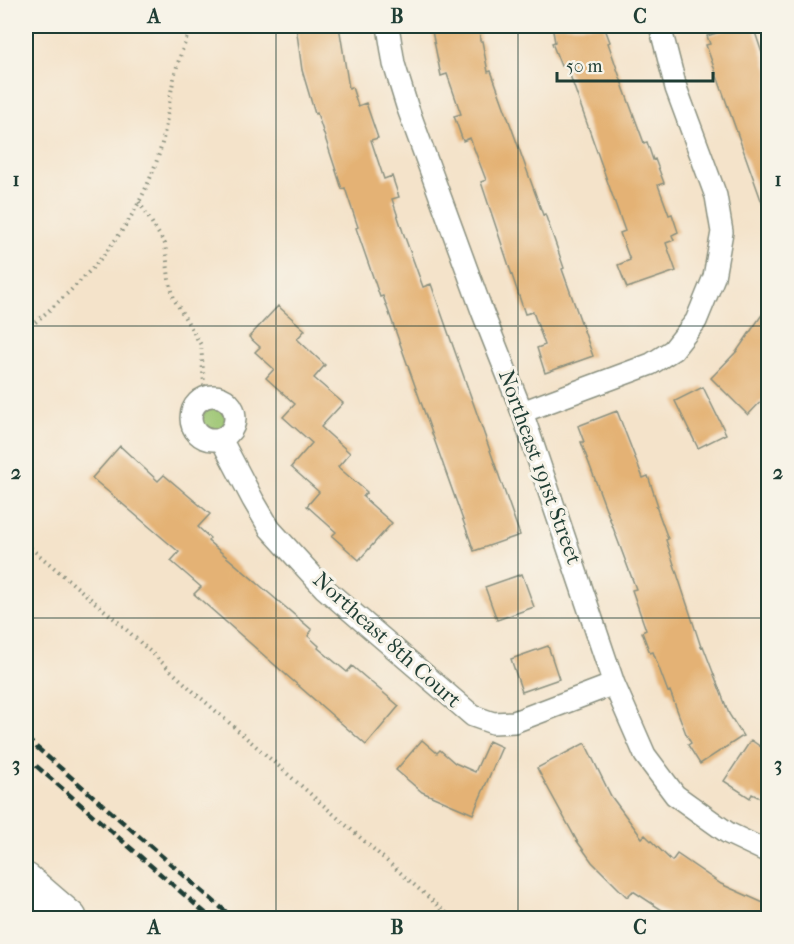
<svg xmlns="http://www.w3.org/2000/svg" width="794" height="944" font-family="'IM FELL French Canon',serif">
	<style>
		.green { fill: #9bc571; stroke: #5d8152; stroke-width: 1.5 }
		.building { fill: #e4b275 }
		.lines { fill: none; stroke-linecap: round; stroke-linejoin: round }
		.street-casing { stroke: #8a907f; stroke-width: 24 }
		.highway-casing { stroke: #8a907f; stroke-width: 36 }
		.path { stroke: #8a907f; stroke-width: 4; stroke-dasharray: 1.5 4.5; stroke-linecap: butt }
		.street { stroke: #fff; stroke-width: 21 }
		.highway { stroke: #fff; stroke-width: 33 }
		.rail { stroke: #1f3d34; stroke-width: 4.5; stroke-dasharray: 9 4.5; stroke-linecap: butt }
		.grid { fill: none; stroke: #1f3d34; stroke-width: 1.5; stroke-opacity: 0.55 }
		.labels { text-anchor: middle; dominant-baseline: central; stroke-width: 6; stroke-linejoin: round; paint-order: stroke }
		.street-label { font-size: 22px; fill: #1f3d34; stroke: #f7f3e8 }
		.neatline { fill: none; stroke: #1f3d34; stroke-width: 2 }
		.grid-label { font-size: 20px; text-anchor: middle; font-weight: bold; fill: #1f3d34 }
	</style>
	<rect width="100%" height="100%" fill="#f7f3e8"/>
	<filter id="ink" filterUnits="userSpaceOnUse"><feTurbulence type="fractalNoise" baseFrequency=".0167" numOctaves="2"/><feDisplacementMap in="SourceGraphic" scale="12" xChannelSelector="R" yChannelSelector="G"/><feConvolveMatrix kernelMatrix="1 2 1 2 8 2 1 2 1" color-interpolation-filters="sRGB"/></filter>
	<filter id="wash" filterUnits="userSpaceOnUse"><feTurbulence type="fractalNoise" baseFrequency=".008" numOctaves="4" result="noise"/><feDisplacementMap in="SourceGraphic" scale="24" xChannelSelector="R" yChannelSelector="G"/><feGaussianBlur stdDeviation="1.35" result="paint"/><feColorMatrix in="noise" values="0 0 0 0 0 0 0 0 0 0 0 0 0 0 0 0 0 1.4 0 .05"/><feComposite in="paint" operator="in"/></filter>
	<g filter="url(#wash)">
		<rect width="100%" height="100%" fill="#f4e3ca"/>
		<!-- green -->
		<path class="green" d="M202 419a12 12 0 1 1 24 0a12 12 0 1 1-24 0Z"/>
		<g id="blocks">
			<!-- building -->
			<path class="building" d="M296,26h43l10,62 3,-1 6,19 8,-3 12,35 -7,2 13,39 8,-3 7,21 -7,2 11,33 20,55 8,-3 89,251 -46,16 -91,-255 -3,1 -24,-69 2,-1 -13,-39 -3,1 -25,-76 -2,1 -13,-44z
				M431,26h48l1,15h2l6,31 3,-1 52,144 2,-1 9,25 10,29 -2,1 31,87 -48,17 -8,-25 8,-3 -12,-33 -8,2 -44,-132 5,-2 -16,-42 -7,3 -9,-25 7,-2 -14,-40 -6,2z
				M552,26h52l6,16 -2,1 16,46 20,54 3,-1 6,18 2,-1 9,24 -6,2 11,30 3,-1 6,18 -6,3 2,5 -8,3 10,28 -49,17 -9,-23 12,-5 -10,-27 5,-2 -59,-167 -5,2 -9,-23 3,-1z
				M739,26h14l15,45v143h-2l-60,-169 4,-1 -3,-8z
				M278,306l27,24 -8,9 28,26 -11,13 29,25 -22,24 29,26 -12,14 29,25 -4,5 29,26 -33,37 -27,-24 4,-4 -29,-26 12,-14 -28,-25 21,-24 -29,-26 12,-13 -29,-26 8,-9 -19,-17 5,-5 -11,-10z
				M768,306v88l-20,21 -37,-37 26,-27z
				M703,387l23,47 -28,14 -23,-47z
				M617,411l26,67 5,-2 10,30h-2l12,33 -2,1 35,107 2,-1 26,68 14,22 -43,28 -12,-19 3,-2 -5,-9 -16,-43 -2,1 -15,-40 -3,1 -8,-21 4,-2 -14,-40 4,-1 -55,-147h3l-6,-16z
				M120,446l38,35 6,-6 46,39 -12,13 12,11 -2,3 104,89 -4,6 11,10 -1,2 29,24 5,-6 47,40 -33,39 -172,-151 7,-7 -30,-26 8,-9 -87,-74z
				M522,574l12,33 -37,13 -12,-33z
				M548,646l11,33 -37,13 -11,-33z
				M422,740l15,13 3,-3 15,13 20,9 14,-31 13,6 -29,67 -51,-22 -26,-22z
				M751,740l17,12v50l-16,-8 -2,4 -26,-17z
				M585,743l26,53 31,42 3,-3 27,26 5,-7 44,30 47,21v13h-94l-41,-27 -6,6 -35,-35 -15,-21 -40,-73z"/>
		</g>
	</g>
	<g filter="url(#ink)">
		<use href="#blocks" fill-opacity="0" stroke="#8a907f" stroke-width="1.5"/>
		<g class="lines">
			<defs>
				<path id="street" d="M388,26l6,38 13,42 75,205 40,101 92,272 31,71 30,40 53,38 40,19
					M191 418a22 22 0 1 1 44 0a22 22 0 1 1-44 0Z
					M522,412l129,-48 22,-14 23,-29 18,-44 8,-45 -6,-36 -40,-108 -16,-62
					M221,439l32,61 17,29 54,59 149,128 20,7 21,-1 100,-38"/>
				<path id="highway" d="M26,880l44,38"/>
			</defs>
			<!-- street casing -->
			<use href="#street" class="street-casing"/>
			<!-- highway casing -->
			<use href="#highway" class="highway-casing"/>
			<!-- path -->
			<path class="path" d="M139,202l26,42 4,35 5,20 27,46 4,52
				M26,330c61,-51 108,-98 133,-176 8,-25 9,-51 15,-76 4,-18 11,-35 17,-52
				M26,544l91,77 77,71 258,226"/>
			<!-- street -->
			<use href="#street" class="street"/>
			<!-- highway -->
			<use href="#highway" class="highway"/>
			<!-- rail -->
			<path class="rail" d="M26,738l207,180
				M26,757l185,161"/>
		</g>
	</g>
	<!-- grid -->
	<path class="grid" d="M276,26v892M518,26v892M26,326h742M26,618h742"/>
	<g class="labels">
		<!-- street labels -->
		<g class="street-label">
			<text transform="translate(540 467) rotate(70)">Northeast 191st Street</text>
			<text transform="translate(387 640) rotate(42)">Northeast 8th Court</text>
		</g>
	</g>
	<!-- margin -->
	<rect width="794" height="944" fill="none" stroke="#f7f3e8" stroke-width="66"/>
	<!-- scale -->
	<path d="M557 72v9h156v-9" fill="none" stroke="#1f3d34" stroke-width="3"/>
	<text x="566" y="72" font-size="18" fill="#1f3d34" stroke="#f7f3e8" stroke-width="4.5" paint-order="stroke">50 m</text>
	<rect x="33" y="33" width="728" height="878" class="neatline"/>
	<g class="grid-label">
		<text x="154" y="23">A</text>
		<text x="397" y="23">B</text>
		<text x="640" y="23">C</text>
		<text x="16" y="186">1</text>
		<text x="778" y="186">1</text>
		<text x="16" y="479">2</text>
		<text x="778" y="479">2</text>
		<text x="16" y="771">3</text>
		<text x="778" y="771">3</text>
		<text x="154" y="934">A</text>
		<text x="397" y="934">B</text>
		<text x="640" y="934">C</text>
	</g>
</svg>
